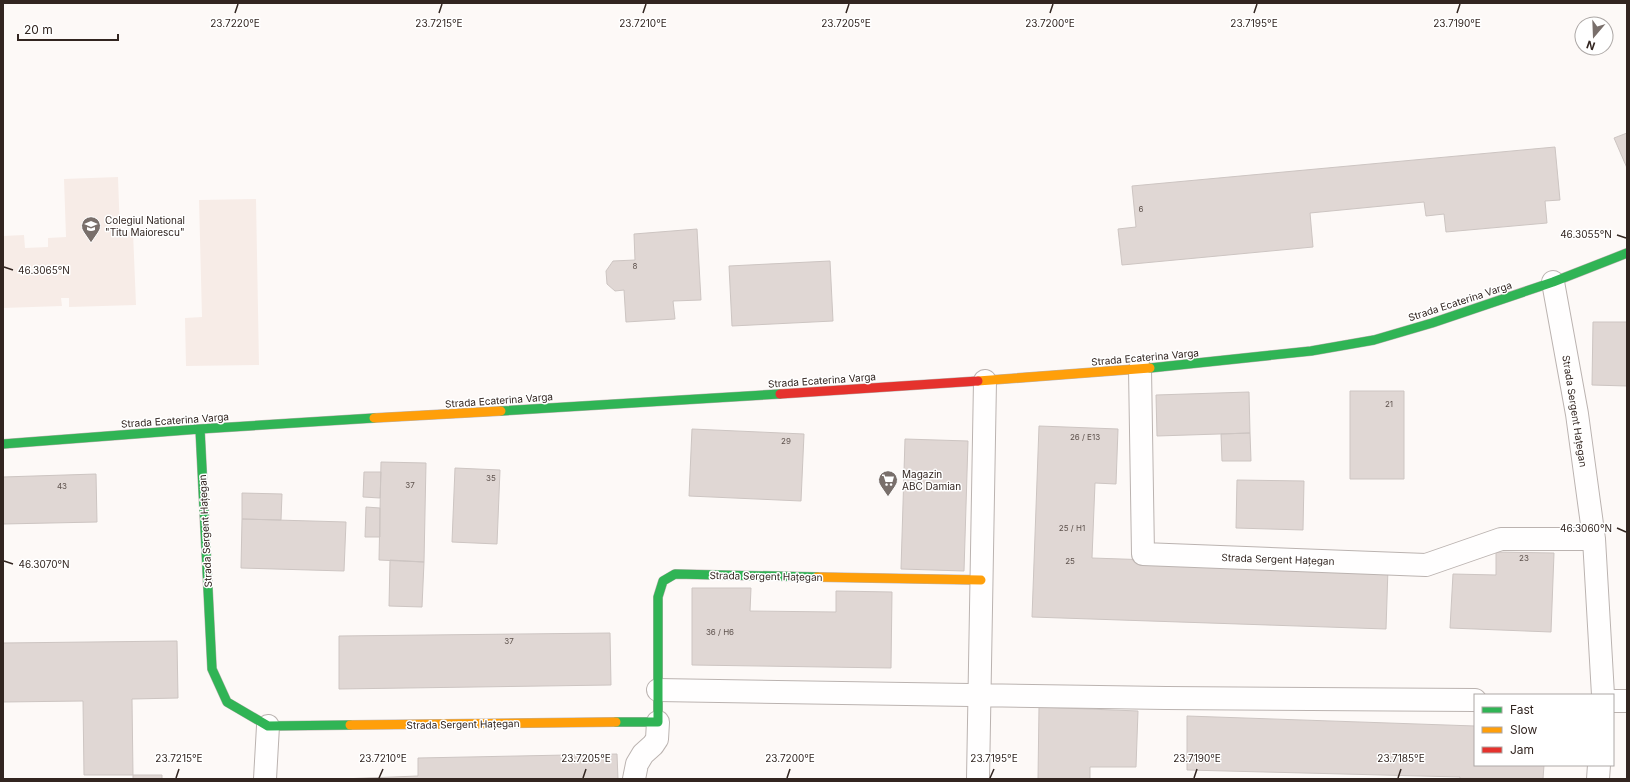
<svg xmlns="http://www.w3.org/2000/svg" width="1630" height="782" font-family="Inter,sans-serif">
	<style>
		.built { fill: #f7ece7 }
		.building { fill: #e0d7d4; stroke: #cdc5c2 }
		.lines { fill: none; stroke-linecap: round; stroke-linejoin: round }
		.street-casing { stroke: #bbb3b0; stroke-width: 24 }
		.fast-casing { stroke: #bbb3b0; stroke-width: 10 }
		.slow-casing { stroke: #bbb3b0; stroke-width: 10 }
		.jam-casing { stroke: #bbb3b0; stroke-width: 10 }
		.street { stroke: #fffefe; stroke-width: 22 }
		.fast { stroke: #30b455; stroke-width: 9 }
		.slow { stroke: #ff9f0a; stroke-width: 9 }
		.jam { stroke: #e5322d; stroke-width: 9 }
		.ticks { fill: none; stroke: #322520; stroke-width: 1.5 }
		.labels { text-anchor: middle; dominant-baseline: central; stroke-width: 3; stroke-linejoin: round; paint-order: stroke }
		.number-label { font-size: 8px; fill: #5e524d }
		.poi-label { font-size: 10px; fill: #322520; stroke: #fff; text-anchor: start }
		.street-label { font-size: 10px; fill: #322520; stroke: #fff }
		.ticks-label { font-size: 10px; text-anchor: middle; fill: #322520; stroke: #fff; stroke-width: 3; stroke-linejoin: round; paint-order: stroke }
	</style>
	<rect width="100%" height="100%" fill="#fdf9f7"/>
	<!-- built -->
	<path class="built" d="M118,177l2,56 13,-1 3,73 -67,2v-9h-8l1,8 -59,2v-72l21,-1 1,13 23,-1v-9l18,-1 -2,-58z
		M256,199l3,166 -73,1 -1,-48 17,-1 -3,-117z"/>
	<!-- building -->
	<path class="building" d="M1627,133v35l-13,-30z
		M1555,147l5,53 -15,1 2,22 -101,9 -2,-18 -18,2 -2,-14 -114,11 3,34 -191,18 -4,-36 18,-2 -4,-41z
		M697,229l4,71 -28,1 2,18 -49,3 -2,-32 -9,1 -8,-7 -1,-13 7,-10 22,-1 -1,-26z
		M830,261l3,60 -101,5 -3,-60z
		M1593,322h34v64l-35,-1z
		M1350,391h54v88h-54z
		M1249,392l1,41 -93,3 -1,-41z
		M1039,426l79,3 -2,55 -21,-1 -3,75 296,10 -2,61 -354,-12z
		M692,429l112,5 -3,67 -112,-5z
		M1250,433l1,28h-29l-1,-27z
		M905,439l63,2 -4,130 -63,-2z
		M381,462l45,1 -2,99 -45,-2z
		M455,468l45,2 -3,74 -45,-2z
		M364,472h17l-1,26 -17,-1z
		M96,474l1,48 -94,2v-47z
		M1237,480l67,1 -1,49 -67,-2z
		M242,493l40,1 -1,26 -39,-1z
		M366,507l14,1v29h-15z
		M242,519l104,3 -2,49 -103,-3z
		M1496,552l58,1 -3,79 -101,-4 3,-54 43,1z
		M390,560l34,2 -2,45 -33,-1z
		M692,588h59l-1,23 86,1v-21l56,1 -1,76 -199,-3z
		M610,633l1,52 -272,4v-53z
		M177,641l1,57 -46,1 1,76h-49l-1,-74 -80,1v-59z
		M1039,707l99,4 -2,56h-46v12h-52z
		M1187,716l288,10v39h69l-1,14h-83v-2l-273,-7z
		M617,754l1,25h-277l77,-3v-18z
		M133,775h29v4h-29z"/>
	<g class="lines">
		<defs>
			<path id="street" d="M1553,282l24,132 17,125 9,156
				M1140,369l3,185 283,11 75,-26h93
				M658,690l508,8 309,2
				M1613,701h14
				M265,779l3,-53
				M634,779l3,-15 6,-10 10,-9 4,-6 1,-17
				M978,779l7,-398
				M1598,779l1,-14"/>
			<path id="fast" d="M1150,368l161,-17 63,-11 58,-17 121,-41 74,-29
				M501,411l279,-17
				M200,429l12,240 15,33 41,24 82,-1
				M3,444l197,-15 174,-11
				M616,722h42v-125l5,-16 12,-7 142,3"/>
			<path id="slow" d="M978,381l172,-13
				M374,418l127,-7
				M817,577l164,3
				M350,725l266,-3"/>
			<path id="jam" d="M780,394l198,-13"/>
		</defs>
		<!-- street casing -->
		<use href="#street" class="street-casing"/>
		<!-- fast casing -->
		<use href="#fast" class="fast-casing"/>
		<!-- slow casing -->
		<use href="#slow" class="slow-casing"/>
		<!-- jam casing -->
		<use href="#jam" class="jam-casing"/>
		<!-- street -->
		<use href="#street" class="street"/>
		<!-- fast -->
		<use href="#fast" class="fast"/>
		<!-- slow -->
		<use href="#slow" class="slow"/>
		<!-- jam -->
		<use href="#jam" class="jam"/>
	</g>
	<!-- ticks -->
	<path class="ticks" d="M235,13l3,-9M439,13l3,-9M643,13l3,-9M846,13l3,-9M1050,13l3,-9M1254,13l3,-9M1457,13l3,-9M1617,235l9,3M4,267l9,3M1617,528l9,4M4,561l9,3M176,778l3,-9M379,778l4,-9M583,778l3,-9M787,778l3,-9M990,778l4,-9M1194,778l3,-9M1398,778l3,-9"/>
	<!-- icons -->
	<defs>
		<symbol id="school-pin" viewBox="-11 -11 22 30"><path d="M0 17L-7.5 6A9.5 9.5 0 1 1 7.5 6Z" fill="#796f6b" stroke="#fff"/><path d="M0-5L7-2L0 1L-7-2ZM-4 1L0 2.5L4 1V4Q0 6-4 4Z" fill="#fff"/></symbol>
		<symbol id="supermarket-pin" viewBox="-11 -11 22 30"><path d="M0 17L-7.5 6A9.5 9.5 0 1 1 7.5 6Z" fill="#796f6b" stroke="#fff"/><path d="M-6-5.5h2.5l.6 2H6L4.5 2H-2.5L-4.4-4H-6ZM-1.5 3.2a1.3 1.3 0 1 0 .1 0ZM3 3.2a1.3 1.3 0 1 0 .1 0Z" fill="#fff"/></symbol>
	</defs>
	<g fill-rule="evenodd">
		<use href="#school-pin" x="80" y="215" width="22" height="30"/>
		<use href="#supermarket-pin" x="877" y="469" width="22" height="30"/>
	</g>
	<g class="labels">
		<!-- number labels -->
		<g class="number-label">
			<text x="1141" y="209">6</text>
			<text x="635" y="266">8</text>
			<text x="1389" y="404">21</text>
			<text x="1085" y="437">26 / E13</text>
			<text x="786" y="441">29</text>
			<text x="491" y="478">35</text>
			<text x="410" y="485">37</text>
			<text x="62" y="486">43</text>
			<text x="1072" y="528">25 / H1</text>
			<text x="1524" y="558">23</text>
			<text x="1070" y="561">25</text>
			<text x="720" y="632">36 / H6</text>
			<text x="509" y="641">37</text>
		</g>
		<!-- poi labels -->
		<g class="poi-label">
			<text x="105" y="220">Colegiul National<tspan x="105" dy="12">"Titu Maiorescu"</tspan></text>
			<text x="902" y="474">Magazin<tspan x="902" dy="12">ABC Damian</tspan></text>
		</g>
		<!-- street labels -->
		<g class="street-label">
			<text transform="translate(1460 301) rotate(-18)">Strada Ecaterina Varga</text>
			<text transform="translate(1145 357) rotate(-5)">Strada Ecaterina Varga</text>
			<text transform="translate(822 380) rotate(-4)">Strada Ecaterina Varga</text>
			<text transform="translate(499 400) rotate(-4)">Strada Ecaterina Varga</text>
			<text transform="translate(1575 411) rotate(81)">Strada Sergent Hațegan</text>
			<text transform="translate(175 420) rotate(-4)">Strada Ecaterina Varga</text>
			<text transform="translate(205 531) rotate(-93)">Strada Sergent Hațegan</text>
			<text transform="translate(1278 559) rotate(2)">Strada Sergent Hațegan</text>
			<text transform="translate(766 576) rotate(1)">Strada Sergent Hațegan</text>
			<text transform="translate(463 724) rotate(-1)">Strada Sergent Hațegan</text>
		</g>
	</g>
	<g class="ticks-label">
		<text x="439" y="27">23.7215°E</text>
		<text x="643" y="27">23.7210°E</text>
		<text x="846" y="27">23.7205°E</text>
		<text x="1050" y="27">23.7200°E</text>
		<text x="1254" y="27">23.7195°E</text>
		<text x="1457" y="27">23.7190°E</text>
		<text x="235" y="27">23.7220°E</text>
		<text x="1586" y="238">46.3055°N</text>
		<text x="44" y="274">46.3065°N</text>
		<text x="1586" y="532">46.3060°N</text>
		<text x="44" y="568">46.3070°N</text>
		<text x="179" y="762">23.7215°E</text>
		<text x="383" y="762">23.7210°E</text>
		<text x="586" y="762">23.7205°E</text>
		<text x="790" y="762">23.7200°E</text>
		<text x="994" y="762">23.7195°E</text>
		<text x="1197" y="762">23.7190°E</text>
		<text x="1401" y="762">23.7185°E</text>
	</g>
	<!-- border -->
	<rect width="1630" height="782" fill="none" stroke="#322520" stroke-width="8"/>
	<!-- legend -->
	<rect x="1474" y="694" width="140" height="72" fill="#ffffff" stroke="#ada8a6"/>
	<rect x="1482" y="707" width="20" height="6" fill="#30b455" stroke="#ada8a6"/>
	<text x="1510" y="714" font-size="12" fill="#322520">Fast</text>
	<rect x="1482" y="727" width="20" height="6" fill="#ff9f0a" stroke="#ada8a6"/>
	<text x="1510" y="734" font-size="12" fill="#322520">Slow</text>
	<rect x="1482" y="747" width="20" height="6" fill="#e5322d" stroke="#ada8a6"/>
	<text x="1510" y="754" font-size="12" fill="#322520">Jam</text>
	<!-- north arrow -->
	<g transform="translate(1594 36) rotate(199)"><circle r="19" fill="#ffffff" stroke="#ada8a6"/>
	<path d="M0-3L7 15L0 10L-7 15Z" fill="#796f6b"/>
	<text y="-6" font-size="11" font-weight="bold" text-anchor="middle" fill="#322520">N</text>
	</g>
	<!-- scale -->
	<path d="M18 34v6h100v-6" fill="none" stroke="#322520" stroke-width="2"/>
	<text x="24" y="34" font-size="12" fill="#322520" stroke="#ffffff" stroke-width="3" paint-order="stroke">20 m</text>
</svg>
